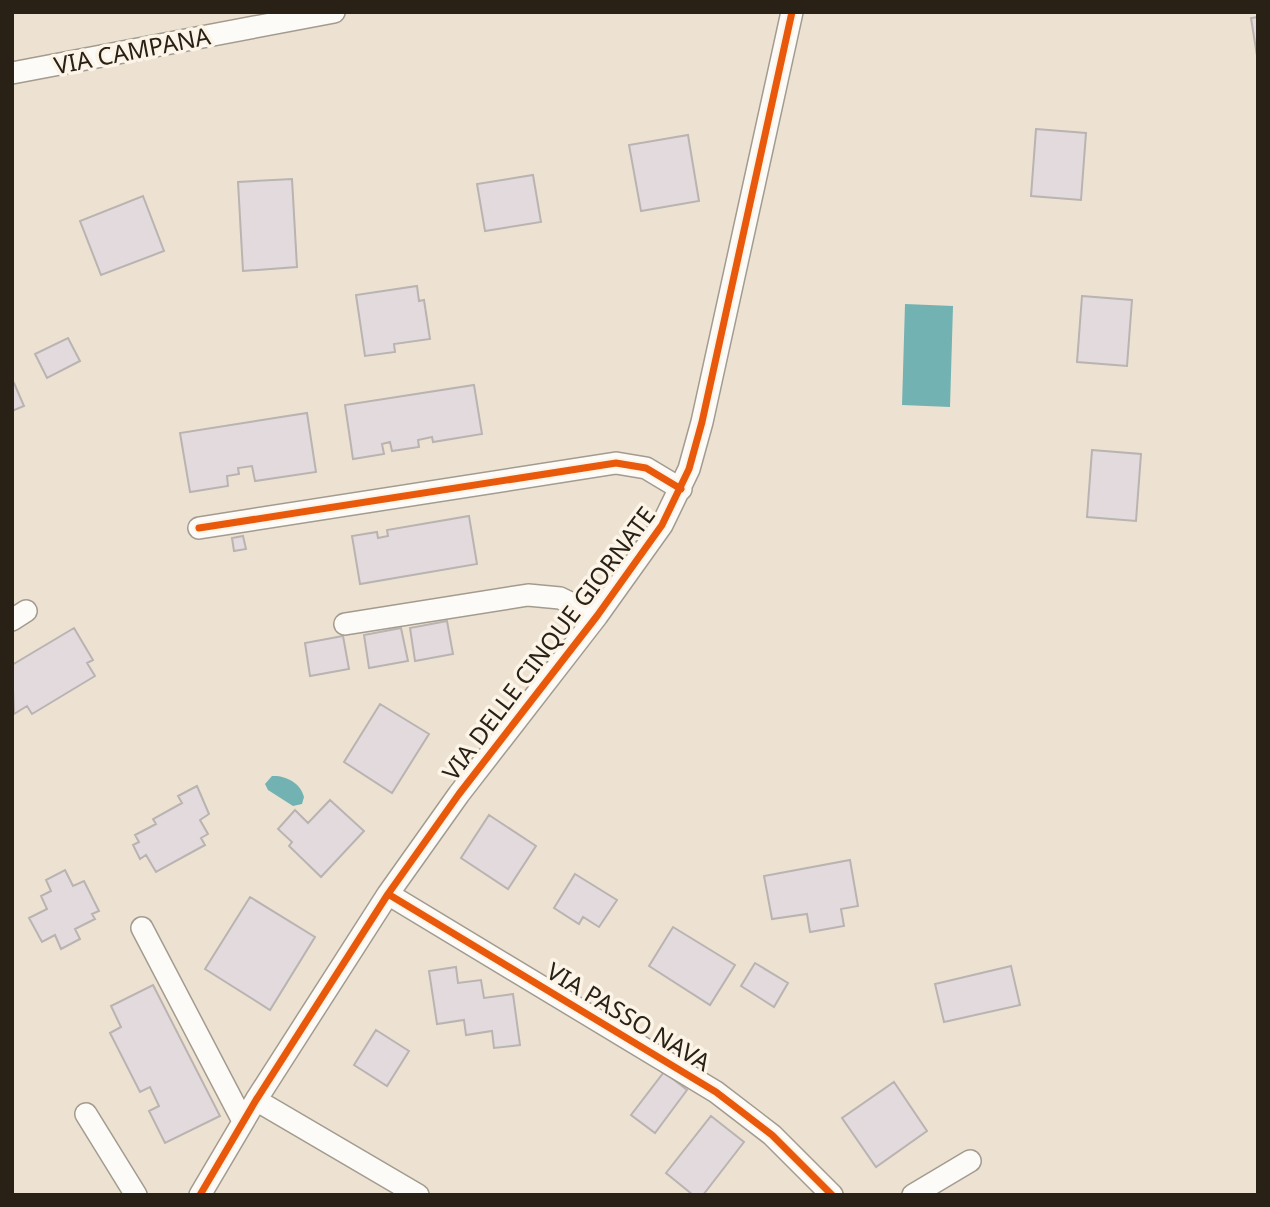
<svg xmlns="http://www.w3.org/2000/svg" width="1270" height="1207" font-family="'Noto Sans',sans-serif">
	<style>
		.water { fill: #72b2b2 }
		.building { fill: #e2dadc; stroke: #b9b3b1; stroke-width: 2 }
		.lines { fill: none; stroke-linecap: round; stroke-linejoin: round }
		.minor-casing { stroke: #a39b8e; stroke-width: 24 }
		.minor { stroke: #fcfbf8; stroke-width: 21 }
		.cycleway-casing { stroke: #fcf4e7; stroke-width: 11 }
		.cycleway { stroke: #e8590c; stroke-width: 7 }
		.labels { text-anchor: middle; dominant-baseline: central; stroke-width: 7; stroke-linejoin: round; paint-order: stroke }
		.street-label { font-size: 24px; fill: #292116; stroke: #fcf4e7 }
	</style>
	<rect width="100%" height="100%" fill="#ede2d2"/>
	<!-- water -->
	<path class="water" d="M905,304l48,2 -3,101 -48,-2z
		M272,776c13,-1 29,7 32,21l-2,7 -9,2 -25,-16 -3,-6z"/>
	<!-- building -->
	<path class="building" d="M1258,17v45l-7,-44z
		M1036,129l50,4 -5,67 -50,-4z
		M688,135l11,66 -58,10 -12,-66z
		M533,175l8,47 -56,9 -8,-47z
		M292,179l5,88 -54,4 -5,-89z
		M143,196l21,55 -63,24 -21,-54z
		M417,286l2,15 5,-1 6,39 -36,5 1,8 -30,4 -9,-61z
		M1082,296l50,4 -5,66 -50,-4z
		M68,338l12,23 -33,17 -12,-24z
		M14,383l10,23 -12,5v-27z
		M474,385l8,49 -49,8 -1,-5 -14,3 1,7 -27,4 -2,-9 -8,2 2,10 -31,5 -8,-54z
		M307,413l9,59 -61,9 -3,-15 -14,2 1,6 -12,2 1,10 -38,6 -10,-59z
		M1092,450l49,4 -5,67 -49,-4z
		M469,516l8,48 -117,20 -8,-48 25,-4 1,6 10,-2 -1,-6z
		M243,536l3,13 -12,2 -2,-13z
		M447,621l6,33 -38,7 -5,-33z
		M74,628l19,32 -6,3 8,13 -63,38 -5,-8 -13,8 -2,-49z
		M401,628l7,33 -39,7 -5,-33z
		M343,636l6,33 -39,7 -5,-33z
		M380,704l49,30 -37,59 -48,-31z
		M197,786l12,28 -9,6 8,14 -7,4 4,7 -49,27 -10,-17 -6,4 -7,-14 6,-3 -4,-7 21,-11 -3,-5 29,-16 -4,-7z
		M330,800l34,31 -43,46 -32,-31 3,-4 -14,-13 17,-19 13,13z
		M489,815l47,31 -28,43 -47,-31z
		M850,860l8,46 -17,3 3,17 -34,6 -3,-18 -35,5 -8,-43z
		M65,870l8,16 11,-5 15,30 -7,3 3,5 -20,10 5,10 -19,10 -6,-14 -13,7 -13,-24 18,-9 -6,-13 10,-5 -5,-11z
		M575,874l42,26 -18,27 -16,-10 -4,7 -25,-16z
		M250,897l65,40 -45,73 -65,-41z
		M673,927l62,38 -25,40 -61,-39z
		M755,963l33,20 -14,24 -33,-21z
		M1011,966l9,39 -76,17 -9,-38z
		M456,967l2,16 23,-3 3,18 29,-4 7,51 -26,3 -2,-17 -26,4 -2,-15 -27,4 -8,-53z
		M153,985l67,131 -55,27 -16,-32 10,-5 -9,-19 -10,5 -30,-59 11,-6 -10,-21z
		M376,1030l33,21 -22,35 -33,-21z
		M664,1072l23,18 -32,43 -24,-18z
		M894,1082l33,49 -51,36 -34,-49z
		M711,1116l33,26 -41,53h-10l-27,-22z"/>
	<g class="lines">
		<defs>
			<path id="minor" d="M12,73l322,-61
				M199,528l417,-65 30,5 35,21
				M12,620l14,-9
				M345,624l183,-29 32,3 37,18
				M388,894l328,198 56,43 60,60
				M142,928l101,193
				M256,1100l162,95
				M86,1114l50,81
				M200,1195l56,-95 132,-206 71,-100 138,-178 65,-91 27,-56 13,-47 90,-410
				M913,1195l57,-34"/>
		</defs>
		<!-- minor casing -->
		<use href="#minor" class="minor-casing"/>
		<!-- minor -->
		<use href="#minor" class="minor"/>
		<defs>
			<path id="cycleway" d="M199,528l417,-65 30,5 35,21
				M388,894l328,198 56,43 60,60
				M200,1195l56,-95 132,-206 71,-100 138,-178 65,-91 27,-56 13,-47 90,-410"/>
		</defs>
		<!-- cycleway casing -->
		<use href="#cycleway" class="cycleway-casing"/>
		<!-- cycleway -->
		<use href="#cycleway" class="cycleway"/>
	</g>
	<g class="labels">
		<!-- street labels -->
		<g class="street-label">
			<text transform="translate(132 50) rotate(-11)">VIA CAMPANA</text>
			<text transform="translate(548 643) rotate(-53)">VIA DELLE CINQUE GIORNATE</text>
			<text transform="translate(629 1016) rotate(31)">VIA PASSO NAVA</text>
		</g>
	</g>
	<!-- border -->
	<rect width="1270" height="1207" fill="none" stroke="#292116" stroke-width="28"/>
</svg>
